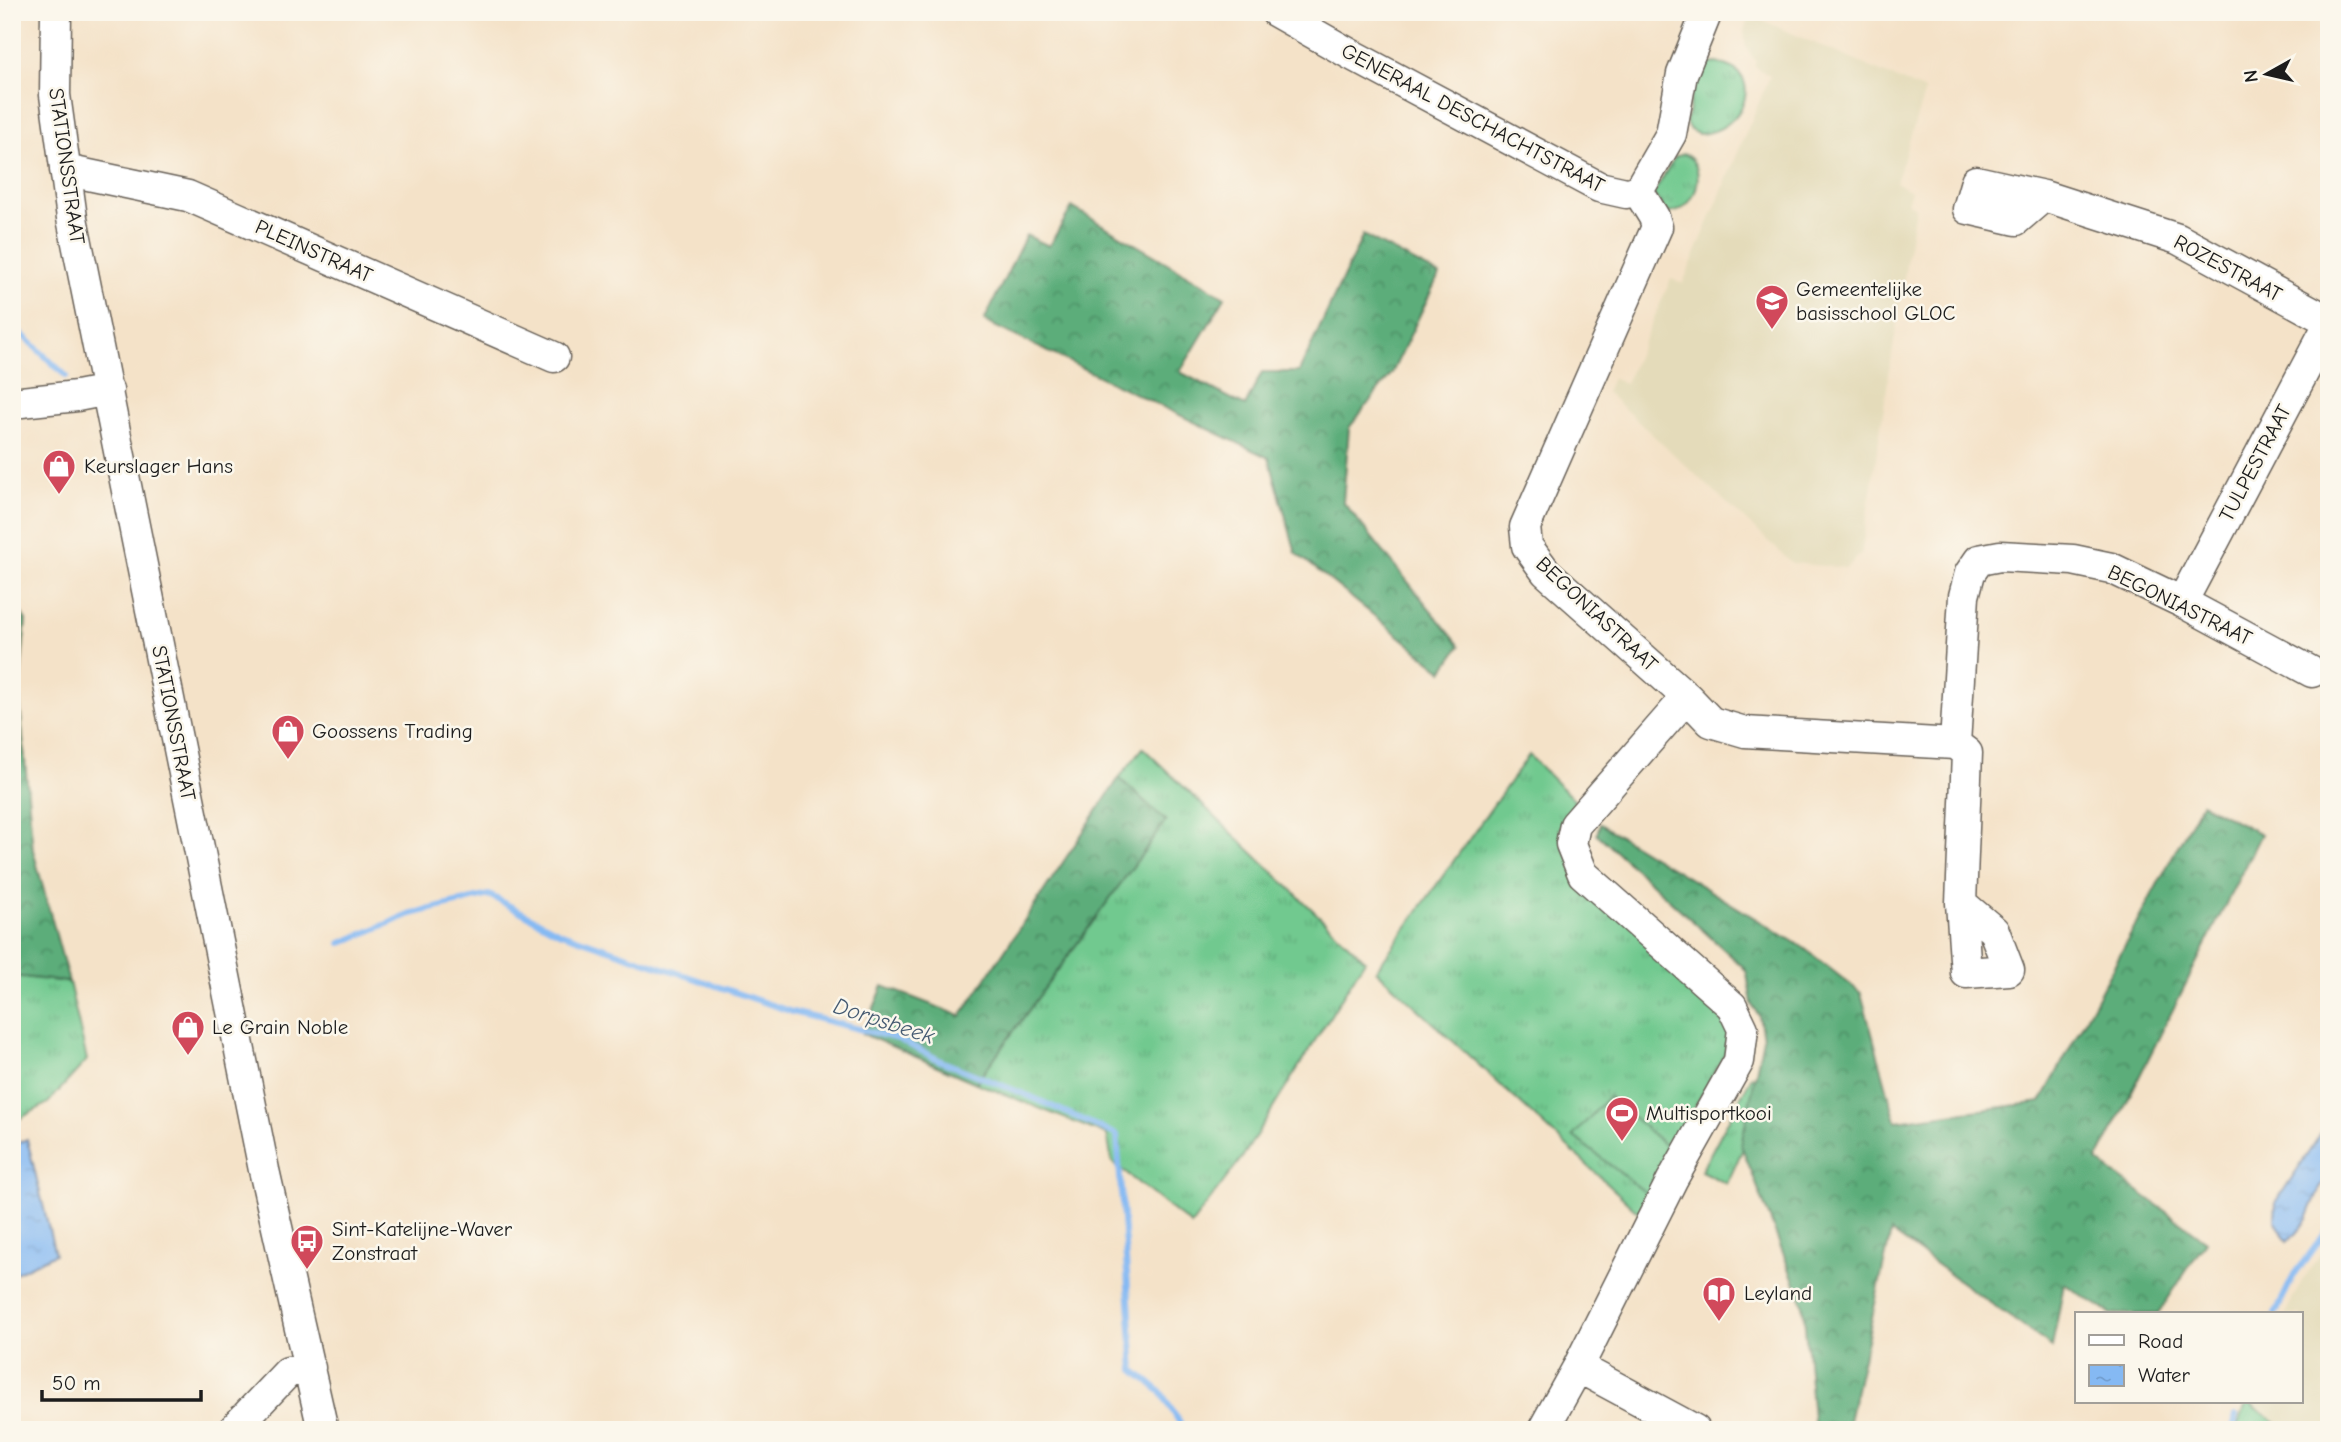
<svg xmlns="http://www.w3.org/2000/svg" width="2341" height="1442" font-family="'Comic Neue',sans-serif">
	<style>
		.built { fill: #e4dbba }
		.grass { fill: url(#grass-tufts); stroke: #467256; stroke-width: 2 }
		.forest { fill: url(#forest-crowns); stroke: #3c644b; stroke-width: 2 }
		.garden { fill: #71c98f; stroke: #467256; stroke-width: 2 }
		.water { fill: url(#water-ripples); stroke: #506a88; stroke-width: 2 }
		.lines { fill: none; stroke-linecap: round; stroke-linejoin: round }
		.stream { stroke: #85b9f3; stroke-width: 6 }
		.minor-casing { stroke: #686158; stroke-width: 33 }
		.minor { stroke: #fff; stroke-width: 30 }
		.labels { text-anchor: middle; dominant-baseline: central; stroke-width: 5; stroke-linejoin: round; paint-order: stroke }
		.street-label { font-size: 21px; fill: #1c1c1c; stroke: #fbf7ec }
		.poi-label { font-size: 21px; fill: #1c1c1c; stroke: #fbf7ec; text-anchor: start }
		.water-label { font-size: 23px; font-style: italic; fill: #465b72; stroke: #fbf7ec }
	</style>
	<defs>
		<pattern id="grass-tufts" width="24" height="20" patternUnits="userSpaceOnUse" patternTransform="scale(1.75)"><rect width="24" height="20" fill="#71c98f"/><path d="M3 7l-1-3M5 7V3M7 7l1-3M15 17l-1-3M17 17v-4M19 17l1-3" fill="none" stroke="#61ac7b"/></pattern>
		<pattern id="forest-crowns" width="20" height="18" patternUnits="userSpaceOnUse" patternTransform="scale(1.75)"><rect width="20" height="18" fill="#5cad7a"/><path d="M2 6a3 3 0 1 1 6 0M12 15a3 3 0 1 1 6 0" fill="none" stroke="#4b8c63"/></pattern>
		<pattern id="water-ripples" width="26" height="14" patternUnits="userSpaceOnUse" patternTransform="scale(1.75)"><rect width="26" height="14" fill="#85b9f3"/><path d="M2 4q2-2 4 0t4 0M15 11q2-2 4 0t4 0" fill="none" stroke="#729ed0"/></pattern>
	</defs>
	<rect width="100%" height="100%" fill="#fbf7ec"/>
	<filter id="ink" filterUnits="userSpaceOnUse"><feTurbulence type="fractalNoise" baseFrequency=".0143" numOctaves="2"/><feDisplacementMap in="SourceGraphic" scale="14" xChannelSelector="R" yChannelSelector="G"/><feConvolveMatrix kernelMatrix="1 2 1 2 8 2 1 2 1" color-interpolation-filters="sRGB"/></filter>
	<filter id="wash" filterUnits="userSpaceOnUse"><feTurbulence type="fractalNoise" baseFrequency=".00686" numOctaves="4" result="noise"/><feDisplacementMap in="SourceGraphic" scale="28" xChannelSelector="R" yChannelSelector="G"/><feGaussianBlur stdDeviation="1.57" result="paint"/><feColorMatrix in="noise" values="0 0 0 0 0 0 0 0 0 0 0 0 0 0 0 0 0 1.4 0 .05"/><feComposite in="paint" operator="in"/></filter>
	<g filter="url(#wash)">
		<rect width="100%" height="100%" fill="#f4e2c8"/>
		<!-- built -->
		<path class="built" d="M1750,15l175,76 -29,91 15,9 -4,11 8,5 -54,347 -15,14 -54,-5 -186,-171 6,-14 13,6 46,-105 12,4 87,-207 -16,-10 2,-4 -10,-15 -2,-17z
			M2329,1242v188h-39l-38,-28h49v-88h-16l17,-33z"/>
		<!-- grass -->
		<path class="grass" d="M1716,63c52,7 29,70 -18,71l-8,-4 -4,-7 10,-52 11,-7z
			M1683,154c27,9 14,60 -16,59l-14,-19 22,-37z
			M1143,748l222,212 -121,195 -53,70 -79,-63 -5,-27 -131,-52 189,-261 -46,-44z
			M1529,755l46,46 -16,29 160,178 9,22 -2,22 -56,98 -61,-54 -35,40 76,60 -11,17 -263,-243z
			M12,976l57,6 18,78 -39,43 -36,20z
			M1752,1076l19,11 -44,97 -26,-13z
			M2247,1402h1l39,28h-51z"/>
		<!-- forest -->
		<path class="forest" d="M1072,207l153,90 -45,75 65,34 17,-34h37l64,-137 76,40 -47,98 -43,55 -6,74 117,144 -17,25 -147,-118 -27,-95 -285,-137 42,-86 23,11z
			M12,599l14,21 -7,73 14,157 36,132 -57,-6z
			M1119,778l47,43 -190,262 -113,-49 20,-48 78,30z
			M2201,803l60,31 -164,327 109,80 -48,73h-47l-47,-30 -12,63 -161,-115 -44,198h-33l-11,-126 -62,-159 22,-107 -4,-22 -7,-12 -5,-31 -6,-8 -144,-131 3,-10 204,124 57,45 35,128 145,-19z"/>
		<!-- garden -->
		<path class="garden" d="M1609,1096l61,54 -20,46 -77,-60z"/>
		<!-- water -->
		<path class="water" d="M2329,1121v53l-11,18 -11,27 -10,14 -10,9 -12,-22 1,-18z
			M27,1139l28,115 -43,21v-129z"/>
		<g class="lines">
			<!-- stream -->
			<path class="stream" d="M12,325l54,51
				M341,943l70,-29 78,-19 70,37 233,80 106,27 45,23 86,34 88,39 17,235 27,22 23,38
				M2275,1314l18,-37 36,-49
				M2233,1430l3,-14"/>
		</g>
	</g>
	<g filter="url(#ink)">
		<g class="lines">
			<defs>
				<path id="minor" d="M56,12l-1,83 17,123 192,952 59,260
					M1276,12l74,42 249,133 27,6 12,-2
					M65,170l123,26 366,161
					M1638,191l16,26 3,10 -132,300 2,19 19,26 141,125 24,25 34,10 210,12 9,-148 6,-23 9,-13 21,-4 73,4 38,8 71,34 130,70
					M1638,191l33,-57 11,-60 25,-62
					M2044,196l-28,24 -48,-11 8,-28 68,15 134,43 151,82
					M12,403l65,-7 31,-6
					M2182,602l147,-278
					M1955,744l12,9 -6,150 5,70 43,-3 -15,-39 -33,-28
					M1578,1367l117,63
					M233,1430l55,-58 22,-4
					M1543,1430l35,-63 94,-187 67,-119 4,-32 -11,-23 -149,-132 -12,-30 4,-19 112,-128"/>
			</defs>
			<!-- minor casing -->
			<use href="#minor" class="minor-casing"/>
			<!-- minor -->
			<use href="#minor" class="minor"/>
		</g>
	</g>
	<!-- icons -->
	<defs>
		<symbol id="school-pin" viewBox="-11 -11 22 30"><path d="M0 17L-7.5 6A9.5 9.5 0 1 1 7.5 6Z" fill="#d1495b" stroke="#fbf7ec"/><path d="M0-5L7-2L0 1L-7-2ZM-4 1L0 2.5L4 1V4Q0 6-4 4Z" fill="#fff"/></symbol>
		<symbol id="shop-pin" viewBox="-11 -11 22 30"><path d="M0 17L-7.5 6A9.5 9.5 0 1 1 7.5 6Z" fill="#d1495b" stroke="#fbf7ec"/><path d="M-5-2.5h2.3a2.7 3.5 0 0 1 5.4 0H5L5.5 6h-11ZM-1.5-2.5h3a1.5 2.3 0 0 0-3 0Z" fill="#fff"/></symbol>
		<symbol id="stadium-pin" viewBox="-11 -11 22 30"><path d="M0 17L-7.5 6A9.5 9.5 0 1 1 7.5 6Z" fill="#d1495b" stroke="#fbf7ec"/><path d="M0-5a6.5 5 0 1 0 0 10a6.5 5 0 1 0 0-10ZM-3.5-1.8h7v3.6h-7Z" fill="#fff"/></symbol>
		<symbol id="bus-pin" viewBox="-11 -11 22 30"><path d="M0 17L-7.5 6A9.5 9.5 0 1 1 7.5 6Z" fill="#d1495b" stroke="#fbf7ec"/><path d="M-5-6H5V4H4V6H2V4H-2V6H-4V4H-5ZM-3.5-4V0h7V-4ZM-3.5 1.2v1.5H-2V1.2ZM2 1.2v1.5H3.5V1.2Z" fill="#fff"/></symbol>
		<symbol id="library-pin" viewBox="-11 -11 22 30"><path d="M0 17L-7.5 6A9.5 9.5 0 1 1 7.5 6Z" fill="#d1495b" stroke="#fbf7ec"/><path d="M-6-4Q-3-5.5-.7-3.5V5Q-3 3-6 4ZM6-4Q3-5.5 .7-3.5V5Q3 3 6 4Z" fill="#fff"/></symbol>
	</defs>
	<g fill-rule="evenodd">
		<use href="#school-pin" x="1753" y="282" width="38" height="52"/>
		<use href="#shop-pin" x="40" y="447" width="38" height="52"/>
		<use href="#shop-pin" x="269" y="712" width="38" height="52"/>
		<use href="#shop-pin" x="169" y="1008" width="38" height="52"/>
		<use href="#stadium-pin" x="1603" y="1094" width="38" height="52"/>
		<use href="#bus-pin" x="288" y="1222" width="38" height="52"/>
		<use href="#library-pin" x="1700" y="1274" width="38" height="52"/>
	</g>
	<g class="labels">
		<!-- street labels -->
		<g class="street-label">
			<text transform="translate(1473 118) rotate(28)">GENERAAL DESCHACHTSTRAAT</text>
			<text transform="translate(67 166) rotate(82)">STATIONSSTRAAT</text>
			<text transform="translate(314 251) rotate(24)">PLEINSTRAAT</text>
			<text transform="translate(2228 268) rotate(28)">ROZESTRAAT</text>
			<text transform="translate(2255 463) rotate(-62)">TULPESTRAAT</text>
			<text transform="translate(2180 605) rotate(26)">BEGONIASTRAAT</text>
			<text transform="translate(1597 614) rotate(43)">BEGONIASTRAAT</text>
			<text transform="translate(174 723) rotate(79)">STATIONSSTRAAT</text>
		</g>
		<!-- poi labels -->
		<g class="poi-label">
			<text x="1796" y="289">Gemeentelijke<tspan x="1796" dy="24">basisschool GLOC</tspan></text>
			<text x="84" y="466">Keurslager Hans</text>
			<text x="312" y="731">Goossens Trading</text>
			<text x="212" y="1027">Le Grain Noble</text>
			<text x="1646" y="1113">Multisportkooi</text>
			<text x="332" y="1229">Sint-Katelijne-Waver<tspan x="332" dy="24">Zonstraat</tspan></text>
			<text x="1744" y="1293">Leyland</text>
		</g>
		<!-- water labels -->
		<g class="water-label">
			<text transform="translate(884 1021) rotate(18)">Dorpsbeek</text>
		</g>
	</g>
	<!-- margin -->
	<rect width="2341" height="1442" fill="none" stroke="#fbf7ec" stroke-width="42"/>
	<!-- legend -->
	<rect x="2075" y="1312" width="228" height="91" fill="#fbf7ec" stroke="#a29f99" stroke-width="2"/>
	<rect x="2089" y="1335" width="35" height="10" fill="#ffffff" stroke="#a29f99" stroke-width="2"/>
	<text x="2138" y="1348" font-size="21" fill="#1c1c1c">Road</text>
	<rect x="2089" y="1365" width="35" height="21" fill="url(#water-ripples)" stroke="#a29f99" stroke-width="2"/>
	<text x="2138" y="1382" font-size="21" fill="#1c1c1c">Water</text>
	<!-- north arrow -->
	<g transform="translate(2267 74) rotate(262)" stroke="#fbf7ec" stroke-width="5" paint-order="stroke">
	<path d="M0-5L12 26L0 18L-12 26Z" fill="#1c1c1c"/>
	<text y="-10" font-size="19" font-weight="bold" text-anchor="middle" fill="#1c1c1c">N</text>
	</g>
	<!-- scale -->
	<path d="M42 1390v10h159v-10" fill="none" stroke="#1c1c1c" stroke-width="3.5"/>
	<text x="52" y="1390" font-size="21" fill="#1c1c1c" stroke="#fbf7ec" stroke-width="5" paint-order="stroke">50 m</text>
</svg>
